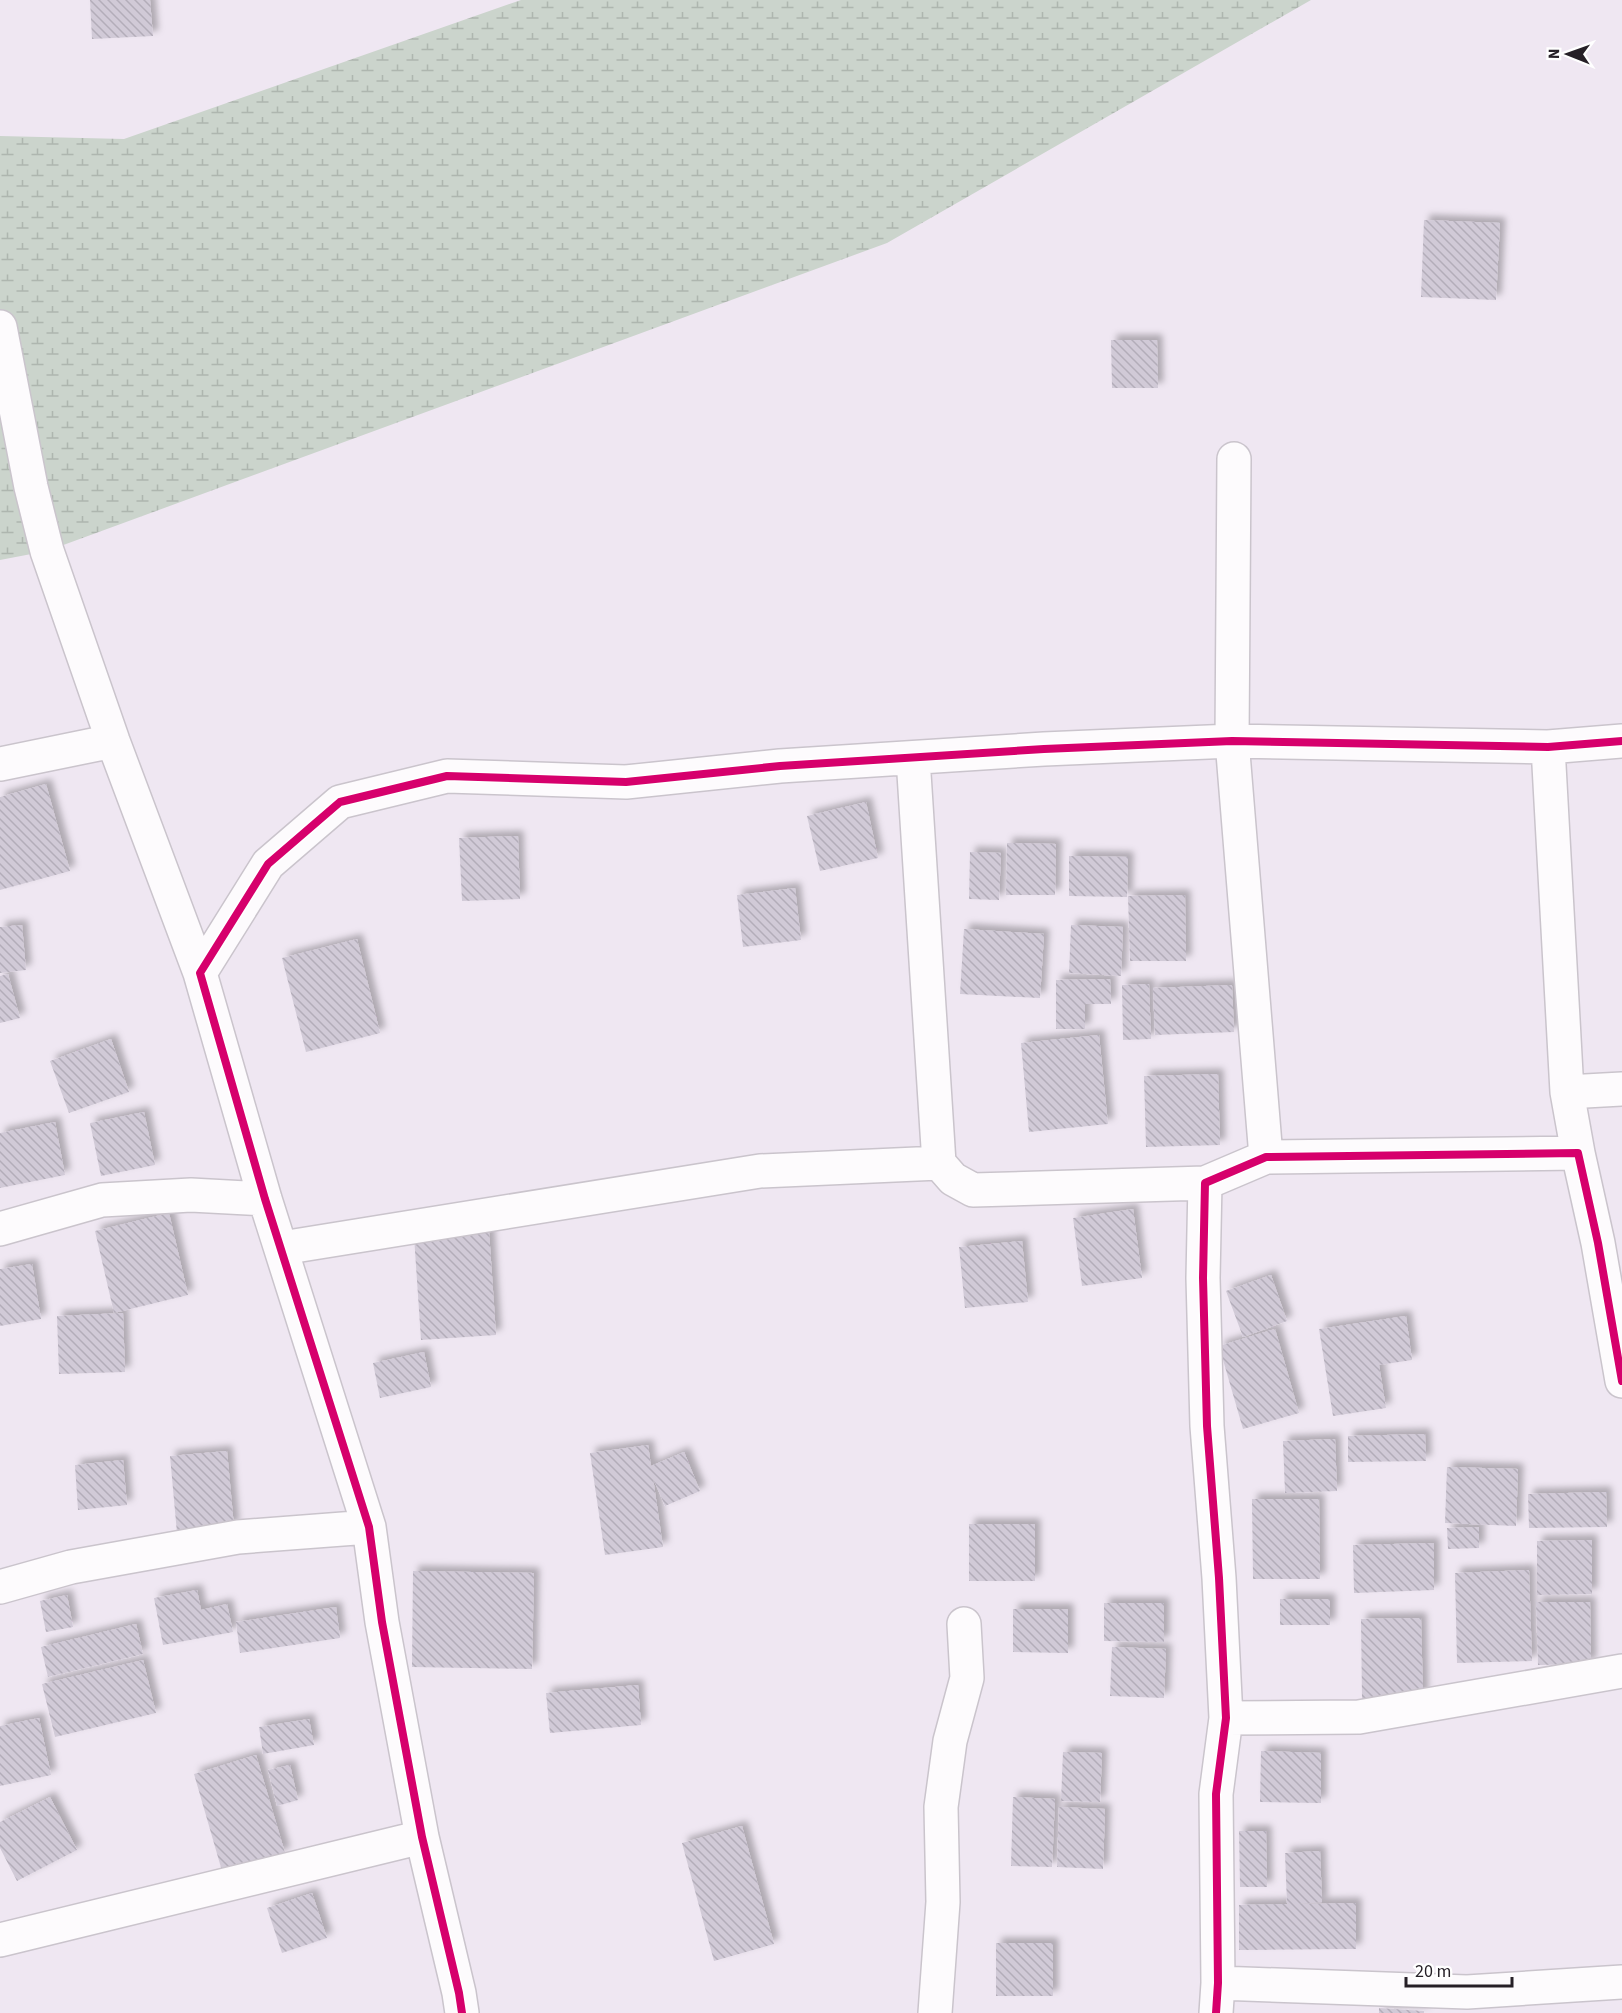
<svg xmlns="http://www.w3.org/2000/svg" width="1622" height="2013" viewBox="0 0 1622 2013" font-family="'Source Sans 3',sans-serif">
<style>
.wetland{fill:url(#wetland-marsh)}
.building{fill:url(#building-back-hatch);filter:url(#shadow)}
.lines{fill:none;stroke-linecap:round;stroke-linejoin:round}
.minor-casing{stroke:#cac4cc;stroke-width:36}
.minor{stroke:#fdfbfd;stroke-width:33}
.cycleway-casing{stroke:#fff;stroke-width:11}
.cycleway{stroke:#d6006c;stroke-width:8}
</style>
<defs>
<pattern id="wetland-marsh" width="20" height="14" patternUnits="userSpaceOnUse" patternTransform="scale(1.5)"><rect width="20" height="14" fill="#cbd4cc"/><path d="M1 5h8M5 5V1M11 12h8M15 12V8" fill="none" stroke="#aeb6af"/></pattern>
<pattern id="building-back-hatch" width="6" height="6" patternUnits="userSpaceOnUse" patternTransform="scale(1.5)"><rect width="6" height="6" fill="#d1cad7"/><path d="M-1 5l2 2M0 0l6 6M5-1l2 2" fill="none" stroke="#b3adb9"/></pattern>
<filter id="shadow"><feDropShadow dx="5.5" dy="-5.5" stdDeviation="3" flood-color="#0004"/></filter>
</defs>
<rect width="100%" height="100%" fill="#efe7f2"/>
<!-- wetland -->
<path class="wetland" d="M521,0h790l-424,243 -840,308 -47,9v-424l124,3z"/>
<!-- building -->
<path class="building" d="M90,0h60l3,36 -61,3z
M1424,220l76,3 -4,77 -75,-3z
M1111,340h46l1,48h-46z
M46,784l24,87 -70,19v-93z
M866,802l12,56 -58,13 -13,-55z
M518,836l2,63 -58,2 -3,-63z
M1007,843l49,1 -1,51h-49z
M970,852l31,1 -2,47 -30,-1z
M1069,856l59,1 -1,40 -58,-1z
M795,888l6,52 -58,7 -6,-52z
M1185,895l1,66h-56l-2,-65z
M22,925l4,45 -26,3v-46z
M1071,925l52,2 -2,49 -52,-3z
M964,929l80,5 -4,64 -80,-4z
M357,939l23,94 -74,19 -24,-94z
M8,974l12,44 -20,5v-47z
M1110,979l1,25h-26v25h-29v-49z
M1149,984l2,55 -28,1 -1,-55z
M1232,985l2,47 -79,3 -2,-47z
M1099,1035l9,89 -79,8 -8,-89z
M111,1039l18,53 -60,21 -19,-52z
M1218,1074l2,71 -74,2 -2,-71z
M144,1112l11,53 -54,11 -11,-53z
M55,1122l10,53 -65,13v-55z
M1133,1209l9,69 -60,8 -9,-68z
M169,1213l19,82 -74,18 -19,-82z
M489,1231l7,104 -75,5 -7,-104z
M1022,1241l6,61 -63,6 -6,-61z
M32,1264l9,55 -41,7v-57z
M1271,1275l16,46 -44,16 -17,-46z
M123,1313l2,59 -66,2 -2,-58z
M1406,1316l6,44 -33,5 7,43 -53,8 -14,-87z
M1275,1329l24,84 -56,16 -24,-83z
M424,1352l7,35 -51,11 -7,-35z
M1425,1434l1,27 -78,1v-26z
M1335,1439l2,52 -52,2 -2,-52z
M648,1445l3,21 33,-14 16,39 -35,15 -12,-28 10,69 -58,8 -15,-102z
M227,1451l7,76 -57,6 -7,-77z
M123,1460l4,45 -49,5 -3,-45z
M1447,1467l71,2 -2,57 -71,-3z
M1606,1492l1,35 -78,1 -1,-34z
M1252,1499h67l1,80h-67z
M969,1524h66v57h-66z
M1479,1527v21l-31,1 -1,-21z
M1592,1540v54l-55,1v-54z
M1434,1543v47l-80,3 -1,-48z
M1529,1570l3,91 -75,2 -2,-90z
M413,1571l121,2 -2,96 -120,-2z
M197,1590l4,20 26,-6 6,28 -70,13 -9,-47z
M67,1595l6,32 -27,5 -6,-31z
M1280,1599h50v26h-50z
M1536,1602h54l1,62 -53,1z
M1104,1603h60v39l-60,-1z
M336,1607l4,31 -100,15 -4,-31z
M1013,1609h55v44l-55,-1z
M1421,1618l2,79 -61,2 -1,-80z
M136,1624l7,30 -95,23 -7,-30z
M1112,1647l54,2 -2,49 -54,-2z
M143,1660l13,53 -101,24 -13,-53z
M638,1685l3,40 -91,8 -4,-40z
M39,1718l12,57 -51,11v-60z
M309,1719l5,26 -51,9 -4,-27z
M1261,1751l60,2v50l-61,-1z
M1063,1752l39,1 -2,49 -39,-1z
M256,1755l29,98 -63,18 -28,-97z
M290,1765l8,35 -21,6 -9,-36z
M50,1797l27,53 -60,31 -17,-33v-26z
M1013,1797l42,2 -3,68 -41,-1z
M1059,1807l46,2 -2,60 -46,-2z
M742,1826l32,118 -60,17 -32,-118z
M1239,1831h27l1,56h-27z
M1320,1851l2,51 -25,2 59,-1v46l-117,1v-45l48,-1 -2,-51z
M312,1893l15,45 -45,15 -15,-45z
M996,1943h57v53h-57z
M1379,2008l45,3v2h-45z"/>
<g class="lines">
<defs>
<path id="minor" d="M0,327l31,160 16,64 66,190 87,232
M1234,459l-2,282 34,416
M1548,747l19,345 11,61
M913,758l26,405 14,16 20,11 232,-7
M0,764l113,-23
M1567,1092l55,-3
M0,1229l102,-29 89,-5 74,4
M282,1248l478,-77 179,-8
M0,1587l71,-20 167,-30 131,-10
M1226,1718l133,-1 263,-46
M0,1940l422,-103
M1218,1983l249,9 155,-10
M462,2013l-3,-20 -37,-156 -40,-215 -13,-95 -104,-328 -65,-226 68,-109 72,-62 107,-26 179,6 154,-16 264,-17 188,-8 316,6 74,-6
M935,2013l8,-111 -2,-95 9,-66 17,-63 -3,-54
M1216,2013l2,-30 -2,-189 10,-76 -7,-140 -12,-152 -4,-148 2,-95 61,-26 312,-4 20,90 24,138"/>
</defs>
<!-- minor casing -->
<use href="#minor" class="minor-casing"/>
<!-- minor -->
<use href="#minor" class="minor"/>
<defs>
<path id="cycleway" d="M462,2013l-3,-20 -37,-156 -40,-215 -13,-95 -104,-328 -65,-226 68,-109 72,-62 107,-26 179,6 154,-16 264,-17 188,-8 316,6 74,-6
M1216,2013l2,-30 -2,-189 10,-76 -7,-140 -12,-152 -4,-148 2,-95 61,-26 312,-4 20,90 24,138"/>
</defs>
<!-- cycleway casing -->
<use href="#cycleway" class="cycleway-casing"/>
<!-- cycleway -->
<use href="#cycleway" class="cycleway"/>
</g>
<!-- north arrow -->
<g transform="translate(1568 54) rotate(271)" stroke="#ffffff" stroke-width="4.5" paint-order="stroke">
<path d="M0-4.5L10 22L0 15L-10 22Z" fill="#262027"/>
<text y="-9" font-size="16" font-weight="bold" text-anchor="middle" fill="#262027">N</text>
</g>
<!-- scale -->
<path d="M1406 1977v9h106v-9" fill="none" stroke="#262027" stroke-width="3"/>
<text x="1415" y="1977" font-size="18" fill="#262027" stroke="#ffffff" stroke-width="4.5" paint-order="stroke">20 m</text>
</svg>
